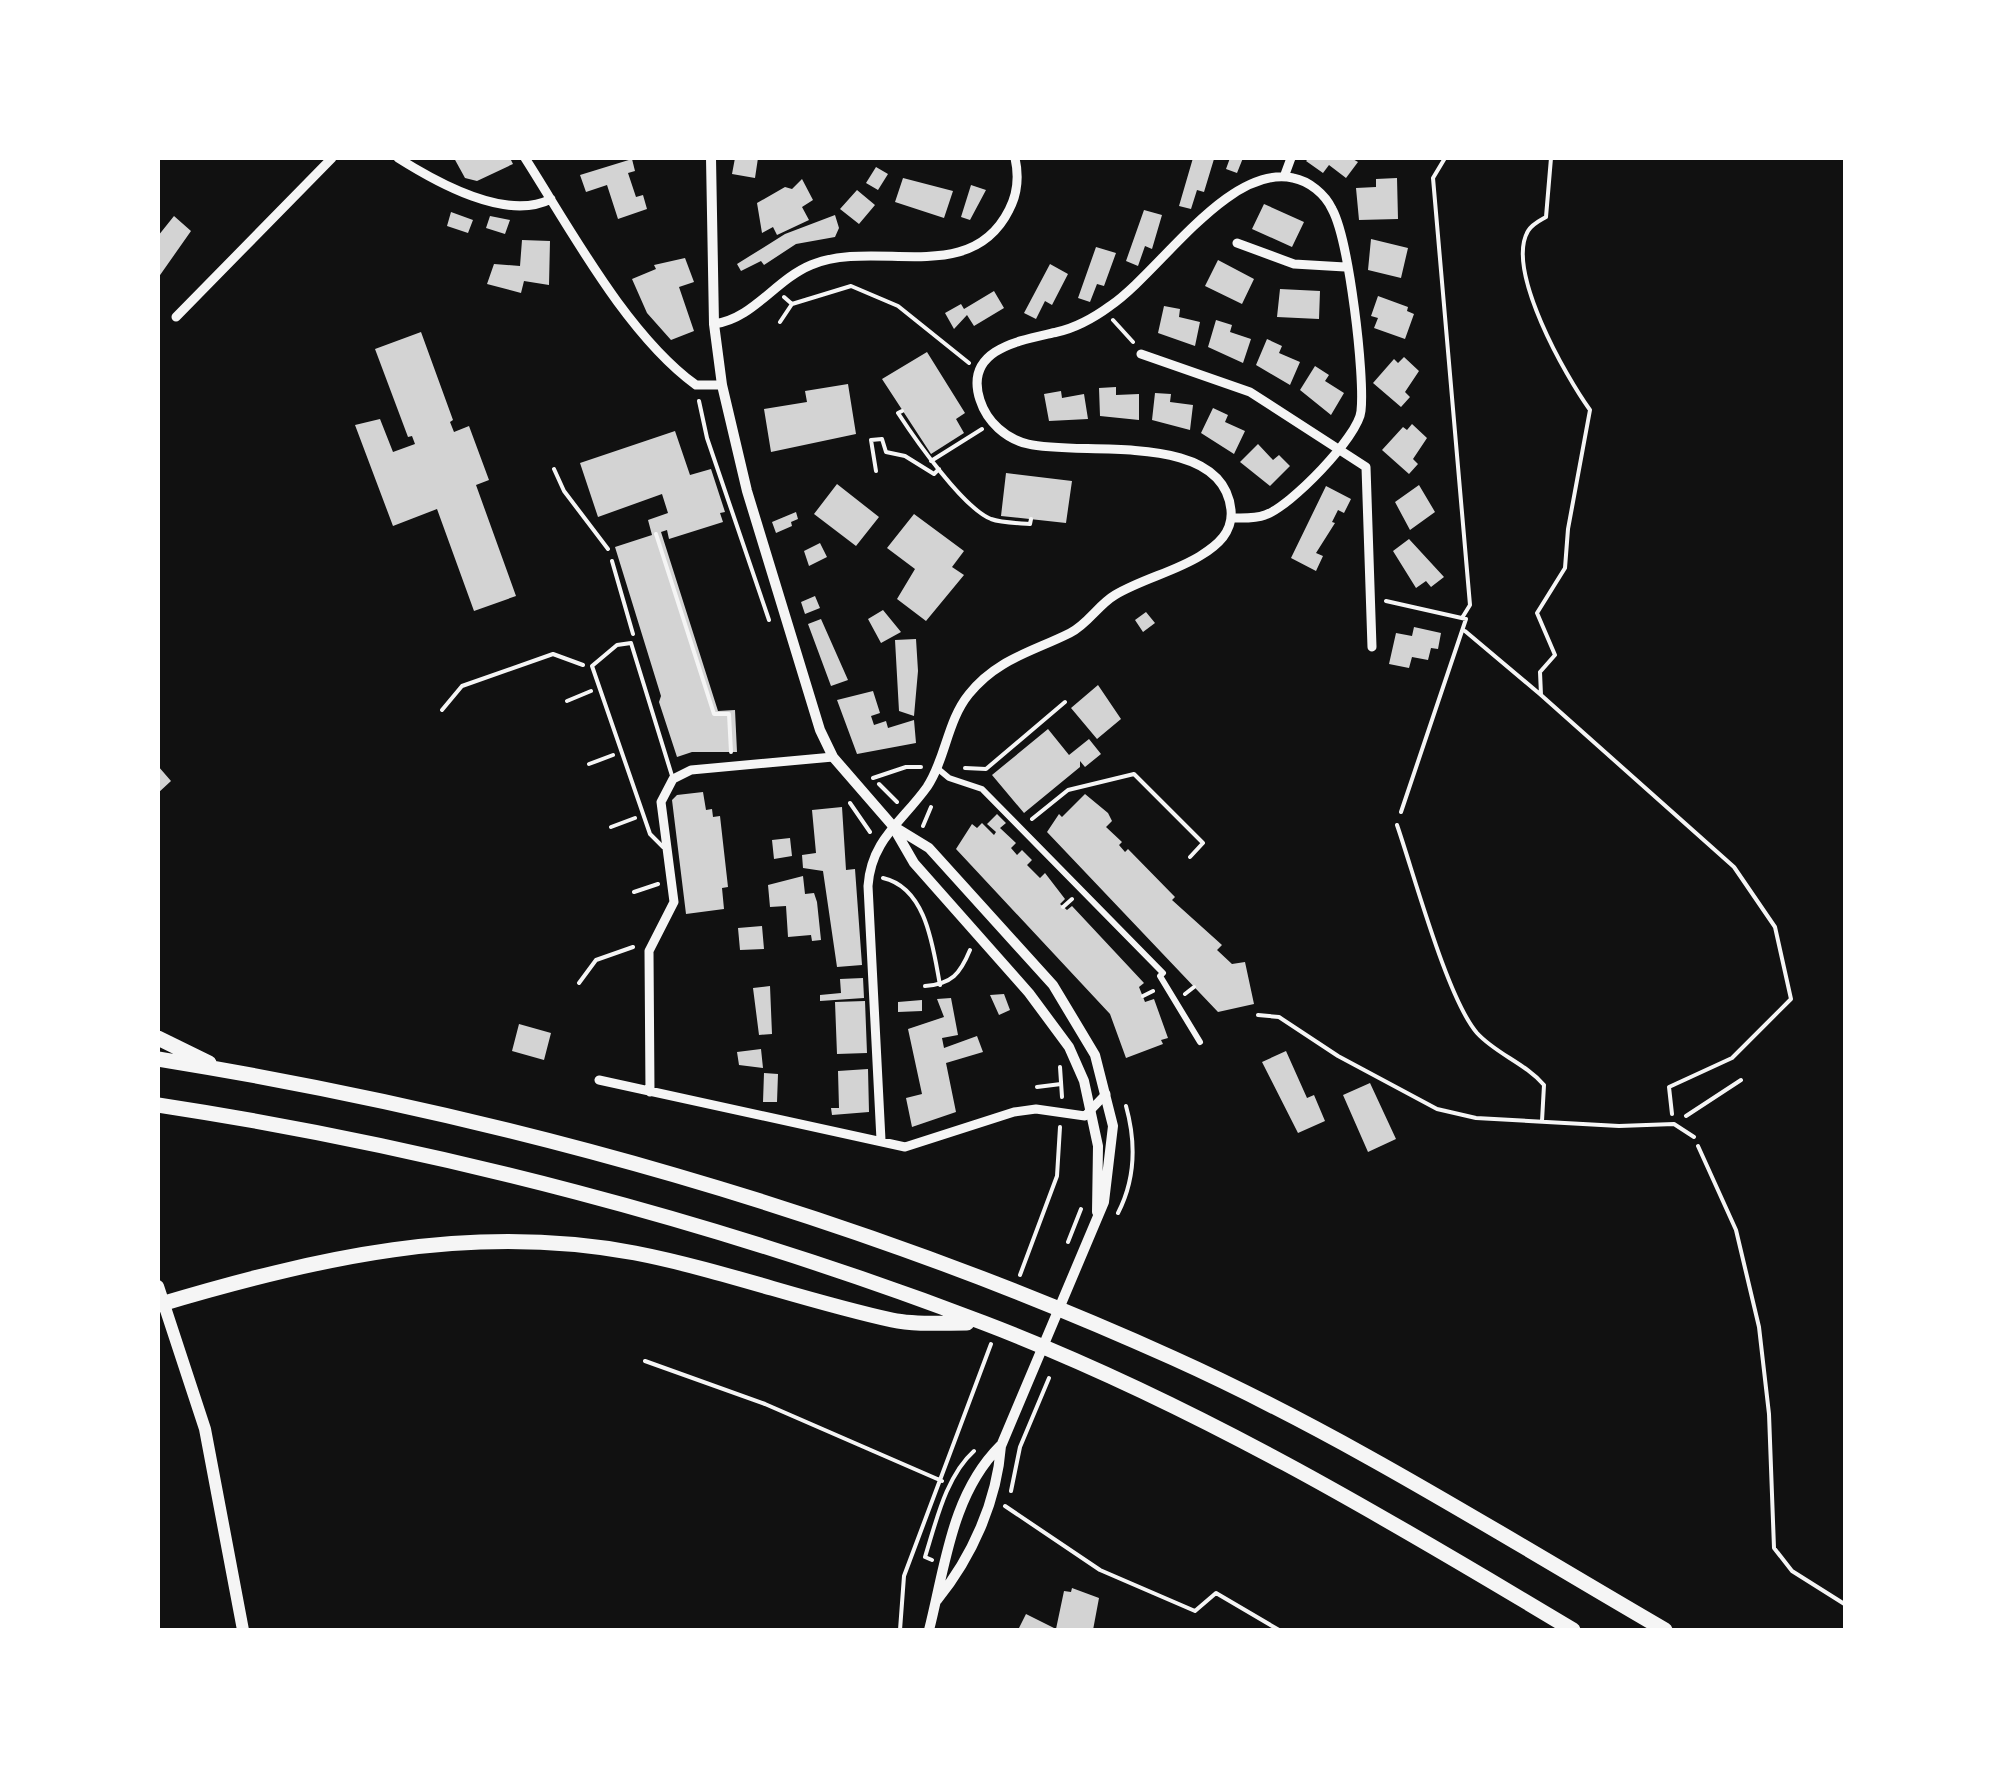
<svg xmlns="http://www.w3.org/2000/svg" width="2003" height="1788" viewBox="0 0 2003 1788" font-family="Karla,sans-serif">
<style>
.building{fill:#d3d3d3}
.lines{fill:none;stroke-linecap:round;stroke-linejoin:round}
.path{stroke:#f5f5f5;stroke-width:4}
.service{stroke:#f5f5f5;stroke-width:4}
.pedestrian{stroke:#f5f5f5;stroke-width:6}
.minor{stroke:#f5f5f5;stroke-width:9}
.tertiary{stroke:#f5f5f5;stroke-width:10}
.secondary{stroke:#f5f5f5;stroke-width:12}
.motorway{stroke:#f5f5f5;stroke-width:15}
</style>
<rect width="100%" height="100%" fill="#111"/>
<!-- building -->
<path class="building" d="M454,158h56l3,6 -36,17 -12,-3z
M735,158h23l-3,20 -23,-4z
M1193,158l21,1 -10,33 -7,-2 -6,19 -12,-3z
M1230,158h13l-6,15 -11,-4z
M1309,158h42l7,4 -12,16 -17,-13 -6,8 -17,-12z
M632,159l3,12 -7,2 8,24 7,-2 4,14 -29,10 -11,-34 -21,7 -6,-17z
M876,167l12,7 -10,16 -12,-7z
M903,178l50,13 -9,27 -49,-16z
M1397,178l1,41 -39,1 -3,-32 20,-1v-8z
M802,179l11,21 -11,7 7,13 -32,15 -4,-8 -11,6 -5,-30 28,-16 7,2z
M971,185l15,5 -16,30 -9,-3z
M857,190l18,15 -16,19 -19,-15z
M1264,204l40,18 -12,25 -40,-18z
M1144,210l18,5 -10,34 -7,-3 -7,20 -12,-5z
M451,212l22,8 -5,13 -21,-7z
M835,215l4,13 -4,9 -39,7 -32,21 -3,-4 -20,10 -4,-7 48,-30z
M174,216l17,15 -33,47v-42z
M490,216l20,4 -5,14 -19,-6z
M1371,239l37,9 -7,30 -33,-8z
M522,240l28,1 -1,44 -25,-4 -3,12 -34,-9 7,-20 26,2z
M1096,247l20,6 -12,33 -7,-2 -7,18 -12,-4z
M685,258l9,24 -15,5 15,44 -23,9 -24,-27 -15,-34 24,-10 -2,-4z
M1218,260l36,19 -12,25 -37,-18z
M1050,264l18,10 -16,31 -7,-4 -9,18 -12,-6z
M1280,289l40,2 -1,28 -42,-2z
M994,291l10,17 -30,18 -7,-11 -13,14 -9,-16 16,-9 3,5z
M1378,296l30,11 -1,4 7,3 -9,25 -31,-11 4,-10 -7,-2z
M1164,306l16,3 -1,8 21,5 -5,24 -37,-13z
M1216,320l16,5 -2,7 21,7 -8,24 -35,-16z
M421,332l32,88 -3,2 4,10 15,-6 20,54 -13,5 40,111 -42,15 -37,-102 -44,17 -38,-101 25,-6 13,33 22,-8 -3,-8 -4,1 -33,-88z
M1267,339l15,7 -3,7 21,9 -10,23 -34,-20z
M927,352l38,61 -9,6 8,14 -33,21 -49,-75z
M1404,357l15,14 -14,21 5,5 -9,10 -28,-24 21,-24 4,4z
M1315,366l14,9 -4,6 19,12 -13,22 -31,-25z
M848,384l8,50 -85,18 -7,-43 43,-7 -2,-11z
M1116,387v8l23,-1v26l-39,-4 -1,-28z
M1061,391l1,7 22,-4 4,25 -39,2 -5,-27z
M1155,393l16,1 -1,8 23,3 -3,25 -38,-10z
M1213,408l15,7 -3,7 20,9 -11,23 -33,-21z
M1412,424l15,14 -14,21 5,5 -9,10 -27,-24 21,-23 4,3z
M675,431l15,44 21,-6 14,43 -5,1 3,9 -54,17 -2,-9 -6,2 57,179 17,-1 2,42h-45l-15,5 -18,-55 2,-6 -46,-149 37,-12 -4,-15 20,-7 -6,-19 -64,23 -18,-54z
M1258,444l15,16 6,-5 11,11 -20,20 -30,-24z
M1006,473l66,8 -6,42 -65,-7z
M837,484l42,33 -23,29 -42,-32z
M1419,485l16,27 -25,18 -15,-28z
M1326,486l25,13 -7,14 -6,-3 -6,12 3,1 -19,30 7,3 -7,15 -25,-13z
M796,512l2,7 -7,3 1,4 -16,7 -4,-11z
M914,514l50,37 -12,16 12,8 -38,46 -29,-22 18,-30 -28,-21z
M1409,539l35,38 -13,10 -5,-6 -10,7 -23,-37z
M820,543l7,14 -18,9 -5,-15z
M815,596l5,12 -15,6 -4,-12z
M883,610l18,22 -20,11 -13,-24z
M1146,612l9,11 -12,9 -8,-12z
M821,619l27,61 -17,6 -23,-62z
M1414,627l27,6 -3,16 -7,-1 -3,12 -16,-3 -3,11 -20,-4 7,-31 16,3z
M916,639l2,32 -4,45 -15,-5 -4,-71z
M1098,685l23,34 -24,20 -26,-31z
M873,691l7,22 -9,3 3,9 12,-4 2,7 26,-8 2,23 -59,11 -20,-54z
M1048,729l21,26 20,-16 12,15 -16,13 -5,-6v6l-56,46 -32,-38z
M158,766l13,15 -13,12z
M703,792l3,18 6,-1 1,8 7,-1 8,71 -6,1 2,21 -38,5 -14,-114 5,-5z
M1085,794l23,19 4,8 -6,6 16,15 -3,3 6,7 3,-3 47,48 -3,3 50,45 -5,5 15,14 13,-2 9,42 -36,8 -171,-180 12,-18 3,3z
M842,807l4,63 9,-1 7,96 -25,2 -14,-96 -20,-3 -1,-13 14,-2 -4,-43z
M997,814l9,9 -6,5 16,15 -5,5 6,7 5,-5 10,10 -5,5 13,13 5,-5 20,26 -5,5 7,6 5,-4 72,77 -5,4 6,15 9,-3 14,39 -7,2 2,4 -37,14 -16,-44 -154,-165 16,-25 5,4 5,-5 12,12 2,-3 -9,-8z
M790,838l2,18 -18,3 -2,-19z
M803,876l2,18 9,-1 3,9 4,38 -9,1 -1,-6 -23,2 -2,-31 -16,1 -2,-22z
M762,926l2,23 -24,1 -2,-22z
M863,978l1,20 -44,3v-6l21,-2 -1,-14z
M770,986l2,48 -13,1 -6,-47z
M1004,994l6,16 -11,5 -9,-20z
M951,998l7,37 -16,3 2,10 33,-12 6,16 -37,11 10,49 -44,15 -6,-29 16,-4 -14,-65 36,-12 -7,-18z
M922,1000v11l-24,1v-10z
M865,1001l2,52 -30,1 -2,-52z
M519,1024l32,9 -7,27 -32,-9z
M761,1049l2,19 -24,-3 -2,-13z
M1286,1051l21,47 7,-3 11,26 -27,12 -36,-71z
M868,1069l1,43 -37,3 -1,-7h8l-1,-37z
M764,1073l14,1 -1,28h-14z
M1370,1083l26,56 -28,13 -25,-57z
M1072,1588l27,10 -6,32h-75l8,-16 30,15 8,-38 7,1z"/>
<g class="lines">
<!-- path -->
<path class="path" d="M1445,158l-12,20 37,427 -8,13
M1551,158l-5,59c-7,4 -14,7 -18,14 -23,39 38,146 62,179l-22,119 -3,39 -28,45 18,42 -15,17 1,23 193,172 41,60 16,72 -59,59 -63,29 3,27
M784,297l8,7 59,-18 47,20 71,57
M1113,320l20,22
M780,322l12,-18
M699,401l8,37 62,182
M902,411l-4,2c17,26 65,95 93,106 11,4 27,4 39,5l1,-5
M931,461l51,-32
M876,471l-5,-31 11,-1 4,13 19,4 29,18 5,-5
M656,534l58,180h15l2,38
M612,561l21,73
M1386,601l80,18 -65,193
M1465,631l76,64
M567,701l24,-10
M442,710l20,-24 91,-32 30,11
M589,764l24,-9
M965,768l21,1 79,-67
M873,778l33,-11h15
M879,784l18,18
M850,803l20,29
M1032,819l36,-29 66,-16 69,69 -13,14
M923,826l8,-19
M611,827l24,-9
M883,878c44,10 50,70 57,107
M634,892l24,-8
M1063,907l9,-8
M579,983l17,-23 37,-13
M925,986c27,-2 35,-12 45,-36
M1185,994l9,-7
M1143,996l10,-5
M1060,1067l2,30
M1037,1087l24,-3
M1686,1116l55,-36
M1698,1146l38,84 23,97 10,87 5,134 18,23 54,34
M1118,1213c18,-35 18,-71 8,-107
M1068,1242l13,-33
M1020,1275l37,-99 3,-49
M645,1361l120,43 177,77
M1011,1491l9,-44 29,-69
M1005,1506l95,64 95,41 21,-18 63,37
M932,1560l-7,-3c11,-35 21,-81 49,-106
M900,1630l4,-54 87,-232"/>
<!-- service -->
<path class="service" d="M554,469l10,22 44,58
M1397,825c17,49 50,173 80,208 19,21 48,30 67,52l-2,36
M663,847l-13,-13 -58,-168 25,-21 14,-2 42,136
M1258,1015l21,2 59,39 99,53 39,9 143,8 55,-2 20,13"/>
<!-- pedestrian -->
<path class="pedestrian" d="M937,768l12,10 33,11 181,184 -3,3 40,66"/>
<!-- minor -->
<path class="minor" d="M398,158c38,24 108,64 153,41
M525,158c46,72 102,177 171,227h26
M1284,177l7,-19
M1237,243l57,21 51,3
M176,317l156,-159
M714,324c39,-5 61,-44 97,-59 65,-27 159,23 198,-55 9,-17 10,-34 6,-52
M1141,354l109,38 116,75 6,180
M599,1080l306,67 109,-35 22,-3 49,7 21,-22
M650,1092l-1,-141 25,-49 -13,-100 12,-23 18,-9 142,-13
M881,1140l-13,-254c3,-46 34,-64 59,-99 19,-29 20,-66 42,-93 28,-35 63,-42 101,-61 18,-9 28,-28 45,-38 27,-16 59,-23 85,-39 18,-11 33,-24 31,-46 -8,-81 -151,-53 -203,-66 -22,-5 -41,-22 -48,-44 -17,-52 43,-60 77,-68 18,-4 38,-15 53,-26 50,-34 118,-142 183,-128 16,3 32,16 39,31 17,31 33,166 29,202 -2,25 -71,96 -96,104 -10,4 -23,3 -33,3"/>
<!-- tertiary -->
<path class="tertiary" d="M711,158l3,166 8,61 25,106 73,239 13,27 59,68 22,38 115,130 40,54 15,34 14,65 -1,66
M893,826l36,22 124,137 42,70 18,71 -9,76 -103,244c-4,55 -29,111 -64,154
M929,1630c16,-62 22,-135 71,-184"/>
<!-- secondary -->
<path class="secondary" d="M158,1286l47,143 38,201"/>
<!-- motorway -->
<path class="motorway" d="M158,1038l51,25
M158,1059c346,56 694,154 1015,299 171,77 330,178 492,272
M158,1105c276,42 565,118 826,218 207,79 401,194 589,307
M158,1305c157,-47 312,-83 477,-52 87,17 170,48 257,67 23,5 51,3 75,3"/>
</g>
<!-- border -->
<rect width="2003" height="1788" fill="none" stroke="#ffffff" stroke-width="320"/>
</svg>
